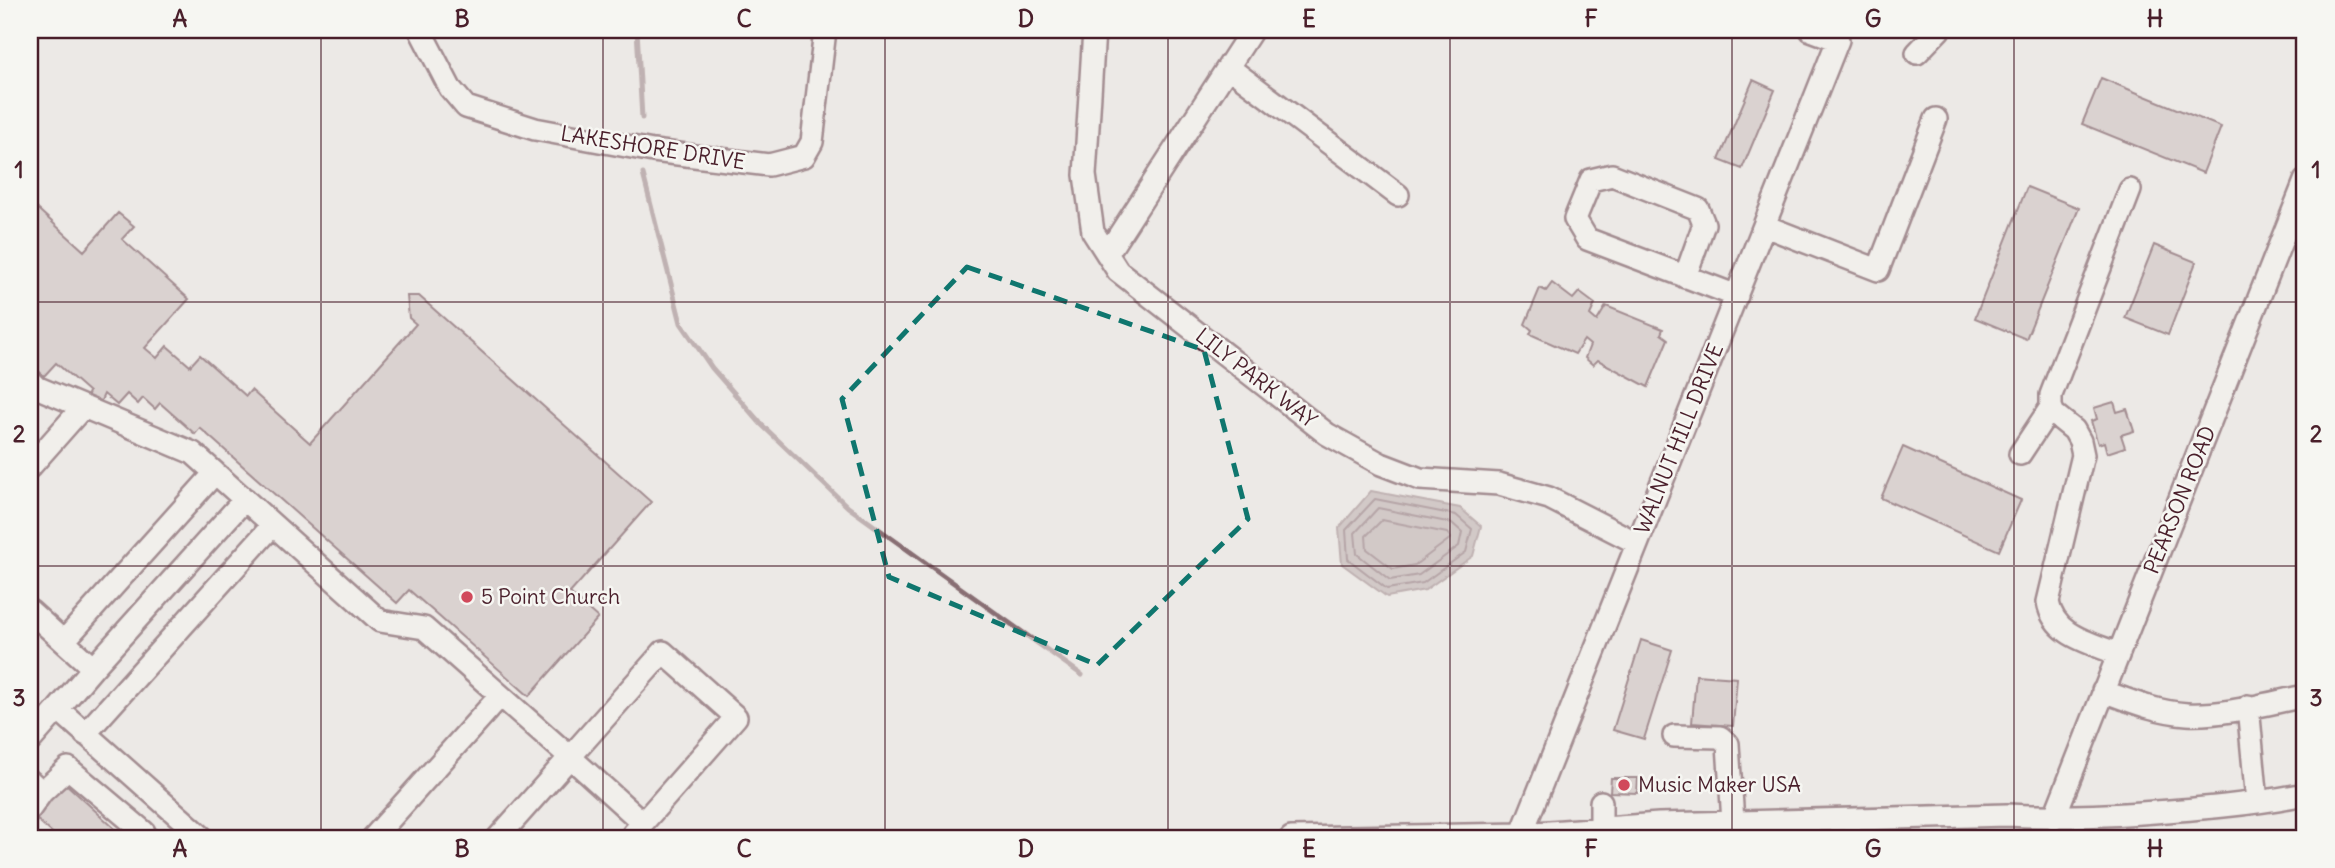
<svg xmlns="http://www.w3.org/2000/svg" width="2335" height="868" viewBox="0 0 2335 868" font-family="Delius,sans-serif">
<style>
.green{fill:#d4cbca;stroke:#8f757a;stroke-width:2}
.water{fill:#b1a2a3;stroke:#886e73;stroke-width:2}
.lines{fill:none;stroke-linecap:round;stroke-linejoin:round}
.shore{stroke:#73535b;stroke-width:2}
.stream{stroke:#886e73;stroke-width:5}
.building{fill:#c4b7b7;stroke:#4a1f2b;stroke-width:2}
.minor-casing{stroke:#4a1f2b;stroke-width:26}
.minor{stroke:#f6f6f2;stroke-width:21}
.marked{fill:none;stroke:#0f766e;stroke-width:5;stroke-dasharray:14 9;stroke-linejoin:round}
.grid{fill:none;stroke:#4a1f2b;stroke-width:2;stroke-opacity:0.55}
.poi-dot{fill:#d1495b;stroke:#f6f6f2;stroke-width:2.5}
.labels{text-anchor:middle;stroke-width:5;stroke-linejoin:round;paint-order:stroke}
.street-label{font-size:21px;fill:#4a1f2b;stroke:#f6f6f2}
.poi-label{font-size:21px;fill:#4a1f2b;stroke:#f6f6f2;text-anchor:start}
.neatline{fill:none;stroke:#4a1f2b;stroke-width:2.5}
.grid-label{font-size:23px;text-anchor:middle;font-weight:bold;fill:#4a1f2b}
</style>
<rect width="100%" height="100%" fill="#ece9e6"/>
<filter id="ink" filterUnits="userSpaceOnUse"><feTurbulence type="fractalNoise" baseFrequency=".0143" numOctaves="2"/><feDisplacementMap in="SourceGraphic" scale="14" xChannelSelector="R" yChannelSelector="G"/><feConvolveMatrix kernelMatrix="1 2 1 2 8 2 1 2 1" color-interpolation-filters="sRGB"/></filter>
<g filter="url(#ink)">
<!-- green -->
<path class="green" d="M2264,831l-4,7h-89z"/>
<!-- water -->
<path class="water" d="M1371,491l89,17 21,18 -8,30 -48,34 -38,7 -45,-33 -3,-36z"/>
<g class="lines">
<!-- shore -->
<path class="shore" d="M1375,499l81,16 16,14 -6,23 -43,31 -36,6 -39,-30 -2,-29z
M1378,508l74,15 10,9 -3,14 -40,29 -29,5 -33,-26 -2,-21z
M1382,520l65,13 4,5 -36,27 -22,4 -26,-20 -1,-13z"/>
<!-- stream -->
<path class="stream" d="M637,30l5,88
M643,174l38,149 31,45 50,57 86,82 234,168"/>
</g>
<!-- building -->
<path class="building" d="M2101,78l120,49 -18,46 -121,-49z
M1753,80l22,10 -33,79 -23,-9z
M2027,187l52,21 -53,131 -51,-21z
M30,202l54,49 34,-38 16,13 -12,13 67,60 -44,49 12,10 10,-12 23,20 10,-11 46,41 5,-6 59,53 106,-119 -7,-6 -2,-22h12l232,206 -81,91 28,25 -69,78 -120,-106 -12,13 -197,-175 -5,6 -35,-31 -5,6 -12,-11 -5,6 -11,-10 -10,11 -13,-11 -5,11 -13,-6 3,-7 -33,-29 -12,13 -14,-13z
M2154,245l42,17 -28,73 -43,-17z
M1552,283l21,16 6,-7 16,12 -5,11 7,6 9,-15 57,23 -2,5 7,5 -20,48 -50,-27 -5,5 -8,-7 5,-13 -6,-5 -9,14 -45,-20 2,-4 -7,-6 15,-36 6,3z
M2114,402l3,10 10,-3 7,22 -13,4 4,12 -18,6 -3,-11 -6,2 -7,-23 6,-2 -3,-11z
M1903,447l118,53 -22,51 -118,-53z
M1641,640l31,10 -28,89 -31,-9z
M1696,675l41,3 -4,48 -41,-3z
M30,687l9,8 -9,10z
M1611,778h27l-1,15 -27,-1z
M65,783l60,55h-67l-24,-21z"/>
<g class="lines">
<defs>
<path id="minor" d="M420,30l30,58 16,19 69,22 118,22 116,14 35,-9 8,-14 13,-112
M1094,30l-9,145 8,57 25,39 209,163 54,30 39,15 79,5 50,14 88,45
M1917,53l22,-23
M1228,67l170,128
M1765,226l113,44 58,-151
M1107,254l145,-224
M1685,277l19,-53 -6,-15 -86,-34 -21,5 -16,39 12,20 150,57
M30,381l6,6 157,66 187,168 44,7 146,129 -72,81
M2020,454l31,-47
M30,467l53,-60
M30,611l63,57 -35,41
M64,641l151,-168
M2118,654c-29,-12 -64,-18 -70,-52l35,-147 -3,-14 -6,-11 -20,-16 -3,-7v-12l79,-205
M93,668l152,-169
M2103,691c27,10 54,21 84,23 36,2 82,-11 118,-18
M2248,706l9,96
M85,734l188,-209
M1674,736l46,1 8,7 5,78
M30,741l28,-32 145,129
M30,781l12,11 -12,17
M42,792l26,-24 76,64
M1601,802v27
M2054,818l251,-637
M633,834l103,-117 -73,-65 -93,105 73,66
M373,838l127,-142
M1291,838l231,-4 137,-10 348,-9c45,3 89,1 134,-2 55,-4 110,-8 164,-19
M1520,838l318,-798 -27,-10"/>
</defs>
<!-- minor casing -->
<use href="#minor" class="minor-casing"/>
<!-- minor -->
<use href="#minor" class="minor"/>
</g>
</g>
<!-- marked area -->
<path d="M0 0H2335V868H0ZM967,267l237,83 44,169 -151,146 -208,-88 -47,-178z" fill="#ece9e6" fill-opacity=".55" fill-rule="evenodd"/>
<path class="marked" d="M967,267l237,83 44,169 -151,146 -208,-88 -47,-178z"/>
<!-- grid -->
<path class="grid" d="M321,30v808M603,30v808M885,30v808M1168,30v808M1450,30v808M1732,30v808M2014,30v808M30,302h2275M30,566h2275"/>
<!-- markers -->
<g class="poi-dot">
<circle cx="467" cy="597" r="7"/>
<circle cx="1624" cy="785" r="7"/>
</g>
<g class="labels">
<!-- street labels -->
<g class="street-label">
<text transform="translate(653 148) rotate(9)" y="7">LAKESHORE DRIVE</text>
<text transform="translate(1256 378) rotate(38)" y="7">LILY PARK WAY</text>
<text transform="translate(1679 439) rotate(-68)" y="7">WALNUT HILL DRIVE</text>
<text transform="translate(2180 500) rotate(-68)" y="7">PEARSON ROAD</text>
</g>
<!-- poi labels -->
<g class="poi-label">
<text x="481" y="604">5 Point Church</text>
<text x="1638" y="792">Music Maker USA</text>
</g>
</g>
<!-- margin -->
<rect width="2335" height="868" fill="none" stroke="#f6f6f2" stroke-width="77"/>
<rect x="38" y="38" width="2258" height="792" class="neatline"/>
<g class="grid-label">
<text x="180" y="27">A</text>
<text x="462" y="27">B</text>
<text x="744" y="27">C</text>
<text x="1026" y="27">D</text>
<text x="1309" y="27">E</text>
<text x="1591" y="27">F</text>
<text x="1873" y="27">G</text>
<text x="2155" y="27">H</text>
<text x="19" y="178">1</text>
<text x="2316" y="178">1</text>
<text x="19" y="442">2</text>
<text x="2316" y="442">2</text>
<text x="19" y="706">3</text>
<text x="2316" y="706">3</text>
<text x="180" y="857">A</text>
<text x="462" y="857">B</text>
<text x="744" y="857">C</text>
<text x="1026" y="857">D</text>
<text x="1309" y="857">E</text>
<text x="1591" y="857">F</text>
<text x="1873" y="857">G</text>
<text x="2155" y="857">H</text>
</g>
</svg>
